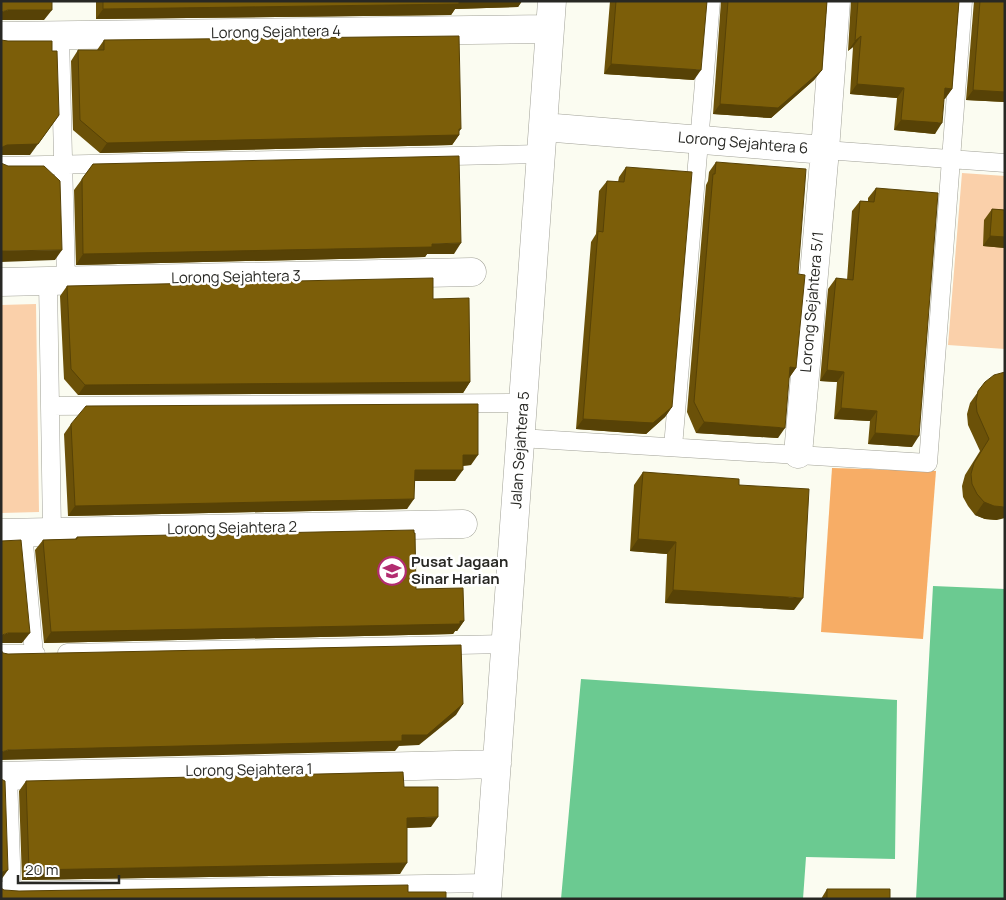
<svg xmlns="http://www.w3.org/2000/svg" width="1006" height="900" viewBox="0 0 1006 900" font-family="Manrope,sans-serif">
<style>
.green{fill:#fad0aa}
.forest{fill:#f7ad66}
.water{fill:#6bca91}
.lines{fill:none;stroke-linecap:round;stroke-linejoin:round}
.service-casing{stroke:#a1a197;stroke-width:19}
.minor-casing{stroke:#a1a197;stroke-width:29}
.service{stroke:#fff;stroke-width:18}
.minor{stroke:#fff;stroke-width:28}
.wall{fill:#6b5108}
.shaded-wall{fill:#574206}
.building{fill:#7c5e09;stroke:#574206}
.labels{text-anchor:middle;stroke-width:5;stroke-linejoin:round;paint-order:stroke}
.street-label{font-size:15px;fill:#282824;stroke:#fff}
.poi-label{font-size:15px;font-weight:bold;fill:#282824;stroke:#fff;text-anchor:start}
</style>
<rect width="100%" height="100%" fill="#fbfcf1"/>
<!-- green -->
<path class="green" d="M962,173l43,3v173l-57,-4z
M36,304l3,208 -38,1v-208z"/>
<!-- forest -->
<path class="forest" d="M832,468l104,3 -13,168 -102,-7z"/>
<!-- water -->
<path class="water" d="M933,586l72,3v310h-89z
M581,679l316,21 -2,159 -89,-2 -3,42h-242z"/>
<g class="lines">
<defs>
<path id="service" d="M60,35l6,246
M825,150l180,13
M1,166l540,-12
M48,281l4,251
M50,406l473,-3
M520,438l408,25 35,-462
M673,447l38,-446
M23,532l11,122
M67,653l439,-9
M1,654h35
M8,776l4,115
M1,891l487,-8"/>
<path id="minor" d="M1,36l549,-7
M543,127l282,23 11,-149
M1,282l471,-10
M798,454l27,-304
M1,533l462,-9
M1,776l496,-12
M487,899l65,-898"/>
</defs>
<!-- service casing -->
<use href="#service" class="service-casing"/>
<!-- minor casing -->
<use href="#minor" class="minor-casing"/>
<!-- service -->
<use href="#service" class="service"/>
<!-- minor -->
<use href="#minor" class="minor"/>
</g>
<!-- wall -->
<path class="wall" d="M96,1h426l-4,6 -63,2 -4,6 -355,4z
M610,1h97l-13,79 -90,-6z
M721,1h106l-5,69 -8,10 -43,38 -58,-4z
M851,1h108l-7,88 -8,10 -9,35 -41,-4 3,-32 -47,-4 3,-47 -5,4z
M974,1h31v101l-39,-2z
M104,40l355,91v4l-7,10 -352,8 -27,-23 -2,-69 7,-11h19z
M716,162l82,112 -2,94 -7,10 -11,60 -82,-5 -9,-21 19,-227 2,-4 1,-9z
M93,164l361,90h-27l-2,3 -349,8 -2,-75z
M626,167l46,240 -7,10 -19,17 -70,-5 15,-187 5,-8 3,-43 8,-10 11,1 1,-5z
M876,188l36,259 -44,-3 2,-23 -36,-2 3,-37 -17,-1 8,-92 8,-11 11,2 5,-69 8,-10h8v-3z
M992,209l13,1v38l-22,-2 1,-26z
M67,286l366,13 37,83 -7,11 -385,2 -14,-16 -4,-83z
M985,382l12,138 -12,-1 -10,-4 -7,-9 -5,-9 -1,-11 3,-11 15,-24 -12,-26 -1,-11 3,-11z
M71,424l400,41 -8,1 -8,15h-40l-8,28 -339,7 -4,-82z
M643,472l96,13 55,125 -129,-7 2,-49 -37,-3 4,-66z
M77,537l339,52 48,32 -7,10h-2l-2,3 -409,9 -9,-93 8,-10 32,-1z
M26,781l378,6 27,40 -24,1 -7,46 -378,6 -3,-89z
M827,889l63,10h-69z"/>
<!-- shaded-wall -->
<path class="shaded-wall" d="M457,1h65l-4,6 -63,2 -4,6 -355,4 7,-10z
M8,10h44l-8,10h-43v-8z
M861,36l-8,11 -5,4 7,-10z
M611,64l90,6 -7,10 -90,-6z
M822,70l-8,10 -43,38 -58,-4 7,-10z
M857,84l47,4 -7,10 -47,-4z
M945,88l7,1 -7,10h-7z
M973,90l32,2v10l-39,-2z
M59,115l-29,40h-29v-7l1,-1z
M901,120l41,3 -7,11 -41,-4z
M461,129l-5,6h3l-7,10 -352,8 7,-10z
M990,236l15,1v11l-22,-2z
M461,243l-7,11h-27l-2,3 -349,8 7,-11z
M62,250l-7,10 -54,2v-11z
M790,367l6,1 -7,10z
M827,370l17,2 -7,10 -17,-1z
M470,382l-7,11 -385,2 7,-10z
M672,407l-7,10 -19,17 -70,-5 7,-10z
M841,408l36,3 -7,10 -36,-2z
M704,422l81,6 -7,10 -82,-5z
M875,433l44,3 -7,11 -44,-3z
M463,455h15l-7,10 -15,1z
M415,470h48l-8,11h-47z
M414,499l-7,10 -339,7 7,-10z
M984,502l21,5v11l-8,2 -12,-1 -10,-4z
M638,539l38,3 -9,12 -37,-3z
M673,590l130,8 -9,12 -129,-7z
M464,621l-7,10h-2l-2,3 -409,9 7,-11z
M8,633h22l-8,10h-21v-7l1,-1z
M463,704l-7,11 -37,30 -20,1 -4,5 -394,9v-8l7,-2 394,-15z
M438,817l-7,10 -31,1 7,-10z
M407,863l-7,11 -378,6 7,-10z
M8,870l-7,10v-7l1,-1z"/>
<!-- building -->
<path class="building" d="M1,1h51v9h-44l-7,2z
M103,1h356v3l-356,5z
M616,1h91l-6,69 -90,-6z
M728,1h99l-5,69 -44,38 -58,-4z
M858,1h101l-7,88 -7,-1 -3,35 -41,-3 3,-32 -47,-4 4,-48 -6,5z
M980,1h25v91l-32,-2z
M459,36l2,93h-2v6l-352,8 -27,-23 -2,-70h26v-10z
M1,40l7,1h44v10h5l2,64 -21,29 -31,1 -5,2 -1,2z
M459,156l2,87 -29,1v3l-349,7 -1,-75 11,-15z
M716,162l90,7 -8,105 7,1 -9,93 -6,-1 -5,61 -81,-6 -10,-20 19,-228h2z
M1,163l7,3h36l16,15 2,69 -61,1z
M626,167l66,5 -20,235 -19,16 -70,-4 15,-188 5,1 4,-51 17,1z
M876,188l62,5 -19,243 -44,-3 2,-22 -36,-3 3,-36 -17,-2 9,-92 17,2 7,-79 14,1z
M992,209l13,1v27l-15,-1z
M433,278v21l36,-1 1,84 -385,3 -14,-16 -4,-83z
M1005,372v135l-11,-1 -10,-4 -7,-8 -5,-10 -1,-10 3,-11 15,-24 -12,-27 -1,-10 2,-11 7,-9 9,-7z
M478,404v51h-15v15h-48l-1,29 -339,7 -4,-82 15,-18z
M643,472l96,7v6l70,4 -6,109 -130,-8 3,-48 -38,-3z
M414,530v3h1l1,56 47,-1 1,33h-4v3l-409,8 -8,-92 34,-1v-2z
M21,540l9,93h-22l-6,2 -1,1v-95z
M461,645l2,59 -36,31h-25v6l-394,9 -7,2v-102l2,3 5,1z
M403,772l1,15h34v30l-31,1v45l-378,7 -3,-89z
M1,779l4,2 3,89 -6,2 -1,2z
M408,885v7h38v7h-445v-11l3,2 15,1z
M827,889h63v10h-63z"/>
<!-- icons -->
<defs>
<symbol id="school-ring" viewBox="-11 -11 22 22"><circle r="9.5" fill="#fff" stroke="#b22c70" stroke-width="1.5"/><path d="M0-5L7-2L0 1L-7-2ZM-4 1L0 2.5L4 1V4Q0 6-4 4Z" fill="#b22c70"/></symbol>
</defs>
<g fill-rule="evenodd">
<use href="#school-ring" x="376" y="555" width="32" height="32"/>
</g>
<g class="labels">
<!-- street labels -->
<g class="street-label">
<text transform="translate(276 32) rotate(-1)" y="5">Lorong Sejahtera 4</text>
<text transform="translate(743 143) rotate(5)" y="5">Lorong Sejahtera 6</text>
<text transform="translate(236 277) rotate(-1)" y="5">Lorong Sejahtera 3</text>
<text transform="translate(812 302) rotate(-85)" y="5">Lorong Sejahtera 5/1</text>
<text transform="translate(520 450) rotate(-86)" y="5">Jalan Sejahtera 5</text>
<text transform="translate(232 528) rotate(-1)" y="5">Lorong Sejahtera 2</text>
<text transform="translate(249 770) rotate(-1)" y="5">Lorong Sejahtera 1</text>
</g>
<!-- poi labels -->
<g class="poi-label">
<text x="411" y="567">Pusat Jagaan<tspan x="411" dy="17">Sinar Harian</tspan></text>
</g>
</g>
<!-- border -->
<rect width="1006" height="900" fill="none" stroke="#282824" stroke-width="5"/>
<!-- scale -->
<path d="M18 875v8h101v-8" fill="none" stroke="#282824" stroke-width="2.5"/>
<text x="25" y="875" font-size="15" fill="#282824" stroke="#ffffff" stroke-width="4" paint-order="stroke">20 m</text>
</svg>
